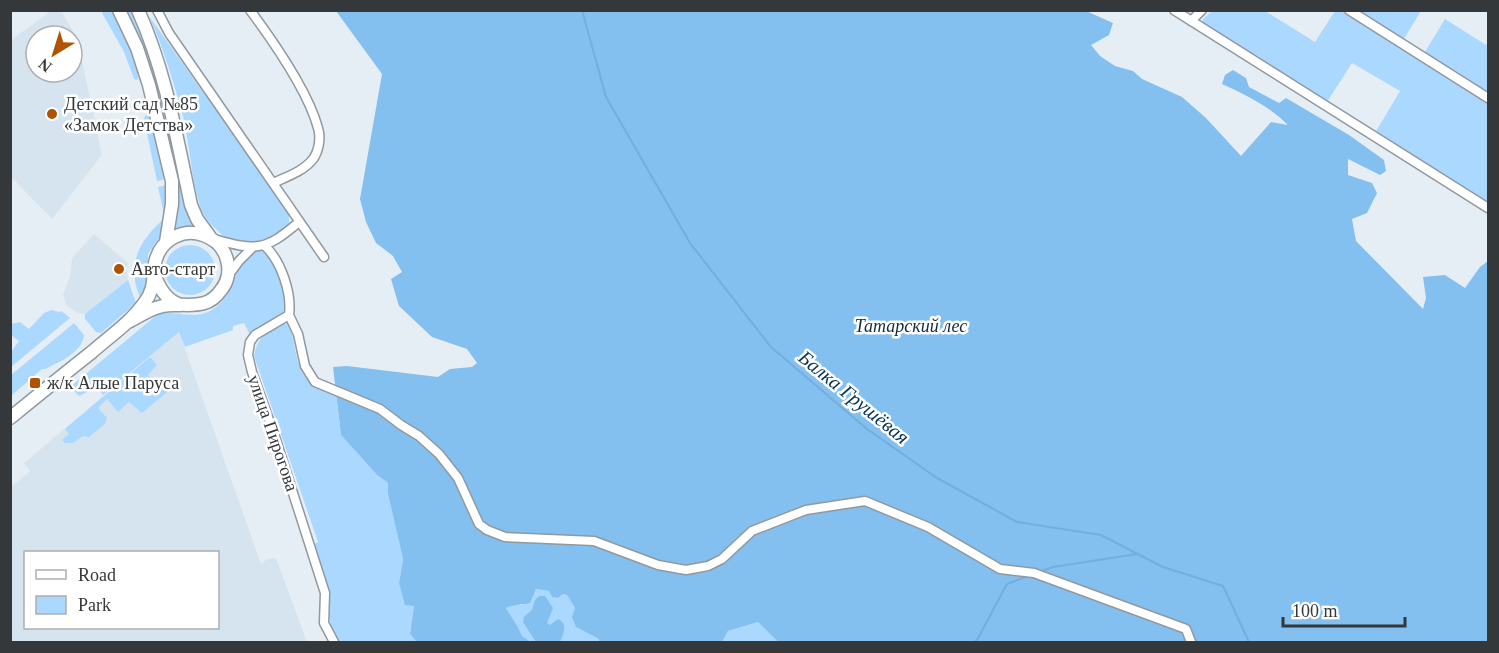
<svg xmlns="http://www.w3.org/2000/svg" width="1499" height="653" viewBox="0 0 1499 653" font-family="'Times New Roman',serif">
<style>
.built{fill:#d5e4ef;fill-rule:evenodd}
.green{fill:#aad8ff}
.forest{fill:#83bfef}
.lines{fill:none;stroke-linecap:round;stroke-linejoin:round}
.stream{stroke:#73aede;stroke-width:2}
.minor-casing{stroke:#91999f;stroke-width:11}
.secondary-casing{stroke:#91999f;stroke-width:15}
.minor{stroke:#fff;stroke-width:8}
.secondary{stroke:#fff;stroke-width:12}
.poi-dot{fill:#b05200;stroke:#fff;stroke-width:2}
.labels{text-anchor:middle;stroke-width:5;stroke-linejoin:round;paint-order:stroke}
.poi-label{font-size:18px;fill:#35383b;stroke:#fff;text-anchor:start}
.park-label{font-size:18px;font-style:italic;fill:#112b3f;stroke:#fff}
.street-label{font-size:18px;fill:#35383b;stroke:#fff}
.water-label{font-size:20px;font-style:italic;fill:#053554;stroke:#fff}
</style>
<rect width="100%" height="100%" fill="#e6eef5"/>
<!-- built -->
<path class="built" d="M51,11h10l16,26 25,118 -50,64 -42,-43 1,-136zM36,36h36v36h-36z
M94,234l35,30 -3,3 2,13 -43,34 -8,-1 -11,-8 -3,-10 7,-18 2,-19z
M179,332l82,232 6,-5 9,-1 31,84h-296v-155l19,-16 -6,-8zM26,552h192v76h-192z"/>
<!-- green -->
<path class="green" d="M101,11h11c13,19 27,46 26,69l-4,-1 -10,-27z
M125,11h10l14,35 46,179 -20,3 3,-14 1,-22 -15,-71 -16,-59z
M1212,11h53l50,31 20,-31h8l145,91v103l-113,-72 25,-42 -48,-28 -25,39 -122,-76 -3,-4 1,-3z
M1364,11h57l-19,31 -41,-26z
M149,16l140,197v12c-22,18 -52,28 -73,4 -7,-6 -13,-14 -16,-23 -9,-28 -10,-61 -17,-90 -9,-32 -20,-70 -34,-100z
M1445,19l41,26 2,-4v47l-3,5 -62,-38z
M148,115l10,25 8,39 -9,2 -13,-62 1,-3z
M168,185l-3,45 -17,24v33l-7,12c-16,-33 -2,-59 24,-81l-7,-31z
M165 270a25 25 0 1 1 50 0a25 25 0 1 1-50 0Z
M259,250c23,3 27,45 28,62l-35,22 -3,-1 -5,-10 -11,3v4l-48,17 -6,-15 -76,63 -6,-8 -18,9 -9,-9 88,-73c17,-4 33,5 50,-2 30,-13 24,-56 51,-62z
M128,280l8,23 -35,30 -5,-1 -11,-13v-5z
M51,310l9,2 1,-1 9,7 -59,49v-15l8,-11 -8,-6v-11l9,-2 9,7 15,-16z
M74,323l10,12c-2,18 -25,27 -39,34h-3l-31,27v-21z
M289,323c11,37 4,60 47,71l5,41 36,40 11,8v11l15,65 -4,24 15,23 -4,28 7,8h-78l-6,-9 -4,-16 1,-21 -16,-52 4,-2 -64,-186c4,-21 16,-29 35,-33z
M150,357l7,8 -9,10 9,10 9,-7 7,6 -1,4 -30,25 -13,-11 -11,10 -11,-13 -9,9 9,10 -2,6 -16,13 -6,-1 -10,7h-8l-3,-3 7,-6 -4,-5z
M536,589l13,2 3,6 6,1 5,-4 4,1 8,13 1,19 24,12 -1,3h-68l-9,-6 -4,-9 -12,-19 7,-4 9,1z
M758,622l20,20h-56l6,-11z"/>
<!-- forest -->
<path class="forest" d="M336,11h750l27,12 -4,12 -18,10 9,11 15,10 18,5 9,8 40,18 24,21 35,38 30,-34 17,3c-19,-19 -42,-30 -66,-41l3,-9 8,-5 13,8 3,9 30,16 7,-5 63,37 35,25 2,11 -6,4 -32,-16v16l24,8 5,10 -10,20 -15,6 4,22 67,68 3,-11 -3,-21 22,-2 20,13 15,-21 8,-6v381h-710l-20,-20 -30,9 -6,11h-123v-3l-23,-12 -4,-10 3,-9 -8,-13 -4,-1 -5,4 -6,-1 -3,-6 -13,-2 -6,14c-9,2 -16,1 -24,5l12,19 4,9 9,6 -26,-1 -4,1h-84l-7,-8 4,-28 -9,-1 -6,-22 4,-24 -15,-65v-11l-11,-8 -36,-40 -8,-68 14,-1 91,11 12,-8 22,-2 5,-4 -10,-14 -35,-12 -33,-31 -8,-27 11,-7 -9,-16 -17,-13 -10,-21 -6,-23 22,-125z
M539,596h6l8,12 -6,15 3,2 8,-6c11,6 5,14 2,23h-24l-13,-20 1,-5 8,-7 3,-10z"/>
<g class="lines">
<!-- stream -->
<path class="stream" d="M582,10l24,87 84,146 81,104 96,82 70,49 80,44 84,13 62,32 60,19 26,56
M1039,572l14,-5 84,-13
M974,642l3,-2 30,-56 21,-8"/>
<defs>
<path id="minor" d="M157,10l12,23 155,224
M250,10c23,31 58,81 68,118 3,9 1,23 -5,31 -9,12 -27,18 -40,24
M1174,10l314,198
M1349,10l139,88
M1191,21l11,-11
M214,239c42,12 51,12 85,-17
M265,246c16,15 27,47 24,69l-34,20 -5,7 -2,13 4,17 23,65 50,156 -1,30 10,19
M228,276l11,-15 14,-14
M289,315l9,19 7,32 10,16 65,27 21,16 18,11 20,18 19,24 21,46 8,6 18,7 89,4 64,24 28,5 22,-4 14,-7 30,-28 41,-16 13,-5 59,-9 63,26 72,42 34,4 152,56 5,13"/>
<path id="secondary" d="M119,10l18,38 12,37 23,96v23l-6,38
M138,10c28,62 39,129 53,195l6,14 13,18
M155,276c5,14 12,25 26,29
M10,418c27,-22 54,-44 82,-66 18,-16 39,-30 53,-50 12,-17 6,-26 11,-43 6,-20 28,-31 47,-24 12,4 21,13 24,25 3,10 1,22 -6,30 -16,24 -39,10 -62,17 -11,3 -23,11 -33,16"/>
</defs>
<!-- minor casing -->
<use href="#minor" class="minor-casing"/>
<!-- secondary casing -->
<use href="#secondary" class="secondary-casing"/>
<!-- minor -->
<use href="#minor" class="minor"/>
<!-- secondary -->
<use href="#secondary" class="secondary"/>
</g>
<!-- markers -->
<g class="poi-dot">
<circle cx="52" cy="114" r="6"/>
<circle cx="119" cy="269" r="6"/>
<rect x="29" y="377" width="12" height="12" rx="3"/>
</g>
<g class="labels">
<!-- poi labels -->
<g class="poi-label">
<text x="64" y="110">Детский сад №85<tspan x="64" dy="21">«Замок Детства»</tspan></text>
<text x="131" y="275">Авто-старт</text>
<text x="47" y="389">ж/к Алые Паруса</text>
</g>
<!-- park labels -->
<g class="park-label">
<text x="911" y="332">Татарский лес</text>
</g>
<!-- street labels -->
<g class="street-label">
<text transform="translate(273 433) rotate(71)" y="6">улица Пирогова</text>
</g>
<!-- water labels -->
<g class="water-label">
<text transform="translate(854 397) rotate(39)" y="7">Балка Грушёвая</text>
</g>
</g>
<!-- border -->
<rect width="1499" height="653" fill="none" stroke="#35383b" stroke-width="24"/>
<!-- legend -->
<rect x="24" y="551" width="195" height="78" fill="#ffffff" stroke="#aeafb1" stroke-width="1.5"/>
<rect x="36" y="570" width="30" height="9" fill="#ffffff" stroke="#aeafb1" stroke-width="1.5"/>
<text x="78" y="581" font-size="18" fill="#35383b">Road</text>
<rect x="36" y="596" width="30" height="18" fill="#aad8ff" stroke="#aeafb1" stroke-width="1.5"/>
<text x="78" y="611" font-size="18" fill="#35383b">Park</text>
<!-- north arrow -->
<g transform="translate(54 54) rotate(218)"><circle r="28" fill="#ffffff" stroke="#aeafb1" stroke-width="1.5"/>
<path d="M0-4.5L10 22L0 15L-10 22Z" fill="#b05200"/>
<text y="-9" font-size="16" font-weight="bold" text-anchor="middle" fill="#35383b">N</text>
</g>
<!-- scale -->
<path d="M1283 617v9h122v-9" fill="none" stroke="#35383b" stroke-width="3"/>
<text x="1292" y="617" font-size="18" fill="#35383b" stroke="#ffffff" stroke-width="4.5" paint-order="stroke">100 m</text>
</svg>
